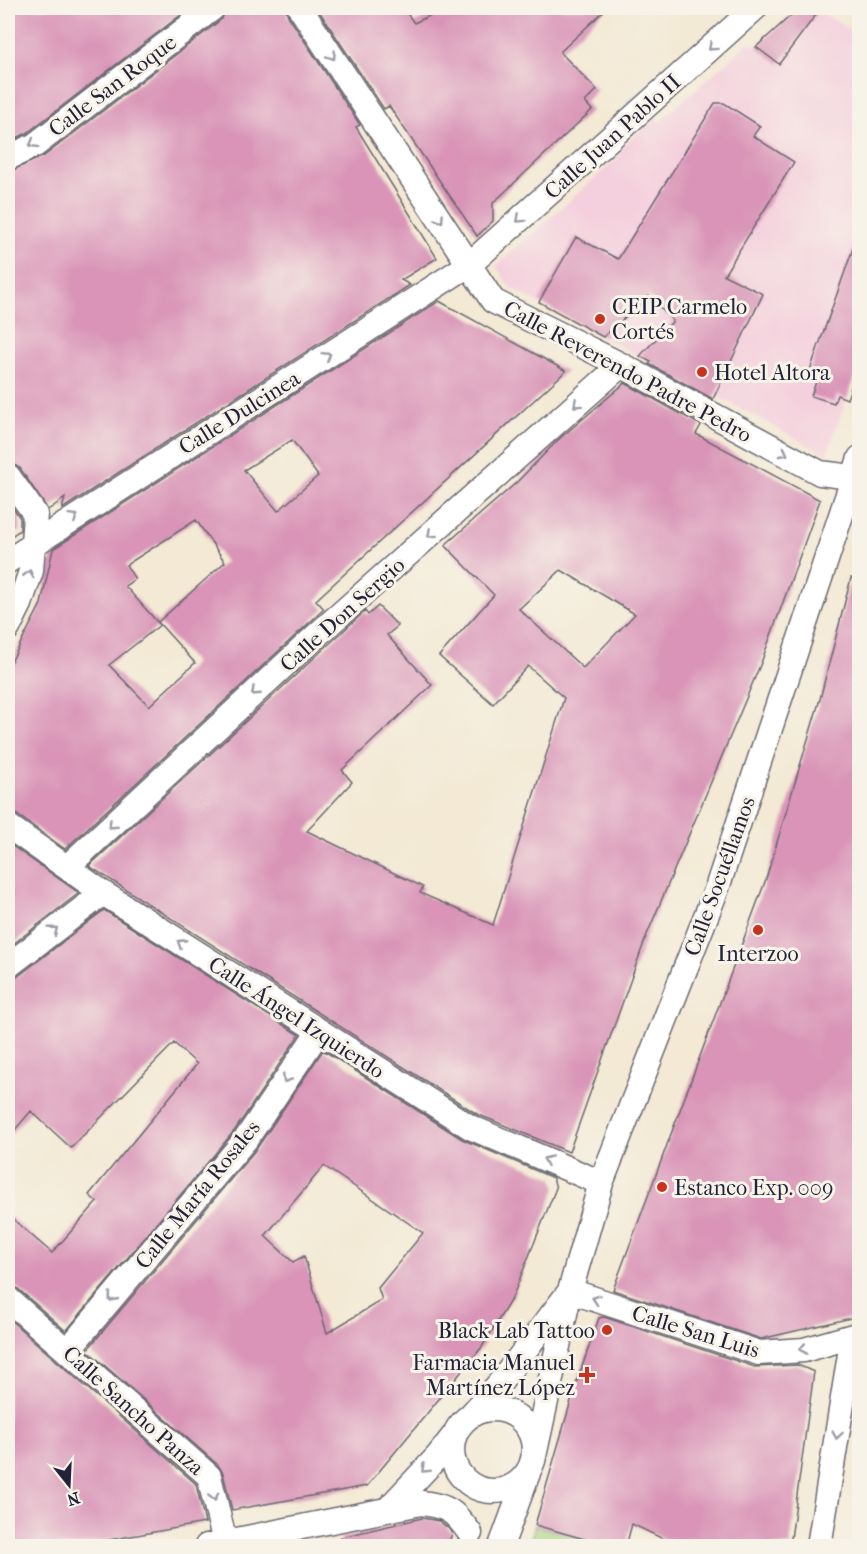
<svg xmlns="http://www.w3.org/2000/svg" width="867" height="1554" viewBox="0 0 867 1554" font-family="'IM FELL French Canon',serif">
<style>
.built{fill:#f4cfdd}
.green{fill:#aad682;stroke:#667c5e;stroke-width:1.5}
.building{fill:#d994b7;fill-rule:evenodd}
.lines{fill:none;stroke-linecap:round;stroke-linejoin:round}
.street-casing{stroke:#6b6871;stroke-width:27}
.street{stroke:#fff;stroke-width:24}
.oneway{stroke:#9c9ca7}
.poi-dot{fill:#c8321e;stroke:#f7f3e8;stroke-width:2}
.labels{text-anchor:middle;stroke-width:6;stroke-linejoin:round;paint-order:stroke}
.street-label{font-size:22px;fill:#22223b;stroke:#f7f3e8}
.poi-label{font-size:22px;fill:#22223b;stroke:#f7f3e8;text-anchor:start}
</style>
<rect width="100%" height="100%" fill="#f7f3e8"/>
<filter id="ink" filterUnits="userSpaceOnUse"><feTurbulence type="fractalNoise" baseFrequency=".0167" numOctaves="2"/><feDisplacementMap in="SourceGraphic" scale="12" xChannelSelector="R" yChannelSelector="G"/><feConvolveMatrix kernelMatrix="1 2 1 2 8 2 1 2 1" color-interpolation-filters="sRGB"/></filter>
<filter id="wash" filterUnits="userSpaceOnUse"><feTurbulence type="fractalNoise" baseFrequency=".008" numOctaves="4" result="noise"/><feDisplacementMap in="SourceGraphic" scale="24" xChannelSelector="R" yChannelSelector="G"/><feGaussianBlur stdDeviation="1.35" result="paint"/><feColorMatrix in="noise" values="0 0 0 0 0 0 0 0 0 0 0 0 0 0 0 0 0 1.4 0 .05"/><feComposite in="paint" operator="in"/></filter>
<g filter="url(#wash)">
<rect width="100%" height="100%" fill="#f3e9d4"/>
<!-- built -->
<path class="built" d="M819,11l40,24v328l-32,92 -112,-60 48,-101 -38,-19 -19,30 -29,71 -166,-88 -15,-22 125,-111 -3,-4 38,-34 4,4 89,-79 30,22z"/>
<!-- green -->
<path class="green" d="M535,1525l74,21h-80z"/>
<g id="blocks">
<!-- building -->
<path class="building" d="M8,8h182l-163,125 -19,9z
M227,8h59l2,8 72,109 -4,2 81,131 -36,22 9,5 -348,224 3,-11 -17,12 -28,-42 -12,-6v-290l36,-16 178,-137z
M317,8h86l11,15 32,-15h161l-47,44 37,38 -12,12 7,8 -99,93v18l-16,15 -88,-130 -5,3z
M799,8h22l-42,56 -23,-17z
M715,103h9l36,23 -7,10 41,26 -70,113 39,19 -50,105 -64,-35 2,-2 -11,-6 33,-35 -24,-25 -46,41 -64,-35 37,-65 42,22z
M856,240h4v123l-13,36 -10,-4 -3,8 -23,-7 7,-20 -9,-3z
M439,301l127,70 -250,229 8,9 -259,240 -49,-35 -8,-2v-144l33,-64 12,-55zM292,440l26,36 -40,35 -34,-41zM196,520l29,42 -67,60 37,41 -46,43 -40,-41 51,-40 -35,-39 10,-7 -9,-14z
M625,383l76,42 -5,9 124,66 -59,163 -115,274 -77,215 -92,-38 -388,-248 239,-221 37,-34 3,4 10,-9 20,20 -11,9 45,50 -90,85 10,12 -45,49 116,56 -3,6 73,32 71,-227 -36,-32 -35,38 -54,-48 55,-61 -49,-50 72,-63 41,-42zM561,570l74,44 -52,54 -64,-59z
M8,500l12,18v12l-12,8z
M851,578l9,2v736l-99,23 -148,-49 153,-411 54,-180z
M8,843l71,50 -71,55z
M104,910l195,125 -64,95 -169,201 -49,-43 -9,-3v-70l44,38 45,-51 -8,-7 108,-131 -23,-21 -103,105 -40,-37 -23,27v-158l9,-3z
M323,1050l139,89 91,39 3,10 -43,108 -31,51 -115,139 -135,24 -9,-37 -5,-8 -131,-115 170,-202zM324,1166l99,67 -45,55 4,12 -55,33 -23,-77 -11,6 -28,-26z
M604,1317l151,50 43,-2 16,7 -24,174h-112l-46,-22 -6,22h-17l-74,-21 40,-138 24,-69z
M8,1318l188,166 9,39 -130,23h-67z
M422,1518l17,3 10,8 3,4 -4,13h-106l-1,-9z"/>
</g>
</g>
<g filter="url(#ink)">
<use href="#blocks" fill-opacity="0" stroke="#6b6871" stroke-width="1.5"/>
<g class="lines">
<defs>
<path id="street" d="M300,8l193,293 128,64 199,108 40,5
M8,158l27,-13 178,-137
M8,476l27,38 -4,57 -11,33 -12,24
M8,561l462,-297 285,-256
M8,826l95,67 367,234 131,56
M67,867l251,-233 303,-269
M8,966l95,-73
M570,1291l189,62 45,-3 56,-16
M8,1299l201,177 16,67
M67,1351l179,-212 73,-108
M452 1450a41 41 0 1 1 82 0a41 41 0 1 1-82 0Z
M469,1417l30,-33 68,-89
M533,1461l37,-170 31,-108 116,-295 143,-430
M389,1508l49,-52 17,-22
M207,1546l214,-43c27,3 33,8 49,30
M501,1546l27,-73
M819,1546l34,-210"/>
</defs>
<!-- street casing -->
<use href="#street" class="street-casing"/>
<!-- street -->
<use href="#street" class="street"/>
</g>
<!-- one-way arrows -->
<defs><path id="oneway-chevron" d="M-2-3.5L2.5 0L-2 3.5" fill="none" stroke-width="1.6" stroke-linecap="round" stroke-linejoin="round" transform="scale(1.5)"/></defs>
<g class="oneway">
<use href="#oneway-chevron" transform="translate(712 47) rotate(138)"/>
<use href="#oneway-chevron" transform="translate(332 56) rotate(56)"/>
<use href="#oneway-chevron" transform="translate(33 144) rotate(150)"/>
<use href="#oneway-chevron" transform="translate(440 219) rotate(56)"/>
<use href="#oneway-chevron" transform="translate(520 219) rotate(138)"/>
<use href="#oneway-chevron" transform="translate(327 356) rotate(-32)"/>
<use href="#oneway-chevron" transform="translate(577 404) rotate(138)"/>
<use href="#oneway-chevron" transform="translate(784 453) rotate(28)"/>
<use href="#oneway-chevron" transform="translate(74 517) rotate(-32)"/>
<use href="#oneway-chevron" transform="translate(431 534) rotate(138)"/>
<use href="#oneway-chevron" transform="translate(29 574) rotate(-77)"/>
<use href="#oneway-chevron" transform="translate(255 692) rotate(137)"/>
<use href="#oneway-chevron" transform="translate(112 825) rotate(137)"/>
<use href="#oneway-chevron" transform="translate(54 930) rotate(-38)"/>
<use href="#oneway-chevron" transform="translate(181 943) rotate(-147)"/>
<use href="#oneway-chevron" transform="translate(286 1079) rotate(124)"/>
<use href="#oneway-chevron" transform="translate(547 1160) rotate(-156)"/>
<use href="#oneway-chevron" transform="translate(112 1298) rotate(130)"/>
<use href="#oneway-chevron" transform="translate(596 1299) rotate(-161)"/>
<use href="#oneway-chevron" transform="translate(803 1349) rotate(170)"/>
<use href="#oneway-chevron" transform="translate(837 1435) rotate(99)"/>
<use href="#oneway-chevron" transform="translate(425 1469) rotate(136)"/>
<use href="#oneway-chevron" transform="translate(214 1497) rotate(76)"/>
</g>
</g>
<!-- markers -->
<g class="poi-dot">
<circle cx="600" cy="319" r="6"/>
<circle cx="702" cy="372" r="6"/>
<circle cx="758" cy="930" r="6"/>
<circle cx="662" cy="1187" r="6"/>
<circle cx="607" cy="1330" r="6"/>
<path d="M584 1366h6v6h6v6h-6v6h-6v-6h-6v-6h6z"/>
</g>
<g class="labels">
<!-- street labels -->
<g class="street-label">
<text transform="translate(112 85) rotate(-37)" y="8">Calle San Roque</text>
<text transform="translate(612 136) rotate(-42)" y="8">Calle Juan Pablo II</text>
<text transform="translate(628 371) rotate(28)" y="8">Calle Reverendo Padre Pedro</text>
<text transform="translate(239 412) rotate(-32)" y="8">Calle Dulcinea</text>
<text transform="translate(342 614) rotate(-42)" y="8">Calle Don Sergio</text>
<text transform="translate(719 876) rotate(-70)" y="8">Calle Socuéllamos</text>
<text transform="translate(297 1017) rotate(33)" y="8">Calle Ángel Izquierdo</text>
<text transform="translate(197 1194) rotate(-51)" y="8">Calle María Rosales</text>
<text transform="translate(696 1331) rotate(17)" y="8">Calle San Luis</text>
<text transform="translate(134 1410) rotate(42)" y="8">Calle Sancho Panza</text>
</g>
<!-- poi labels -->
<g class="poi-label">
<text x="612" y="314">CEIP Carmelo<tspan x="612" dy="25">Cortés</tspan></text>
<text x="714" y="380">Hotel Altora</text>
<text x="758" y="961" text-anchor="middle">Interzoo</text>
<text x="674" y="1195">Estanco Exp. 009</text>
<text x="595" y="1338" text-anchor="end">Black Lab Tattoo</text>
<text x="575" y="1370" text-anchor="end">Farmacia Manuel<tspan x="575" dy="25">Martínez López</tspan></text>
</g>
</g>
<!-- margin -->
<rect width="867" height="1554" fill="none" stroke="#f7f3e8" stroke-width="30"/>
<!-- north arrow -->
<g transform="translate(69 1485) rotate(162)" stroke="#f7f3e8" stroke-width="4.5" paint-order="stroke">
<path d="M0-4.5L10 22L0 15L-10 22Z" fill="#22223b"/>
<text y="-9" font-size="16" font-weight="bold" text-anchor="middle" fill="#22223b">N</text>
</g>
</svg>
